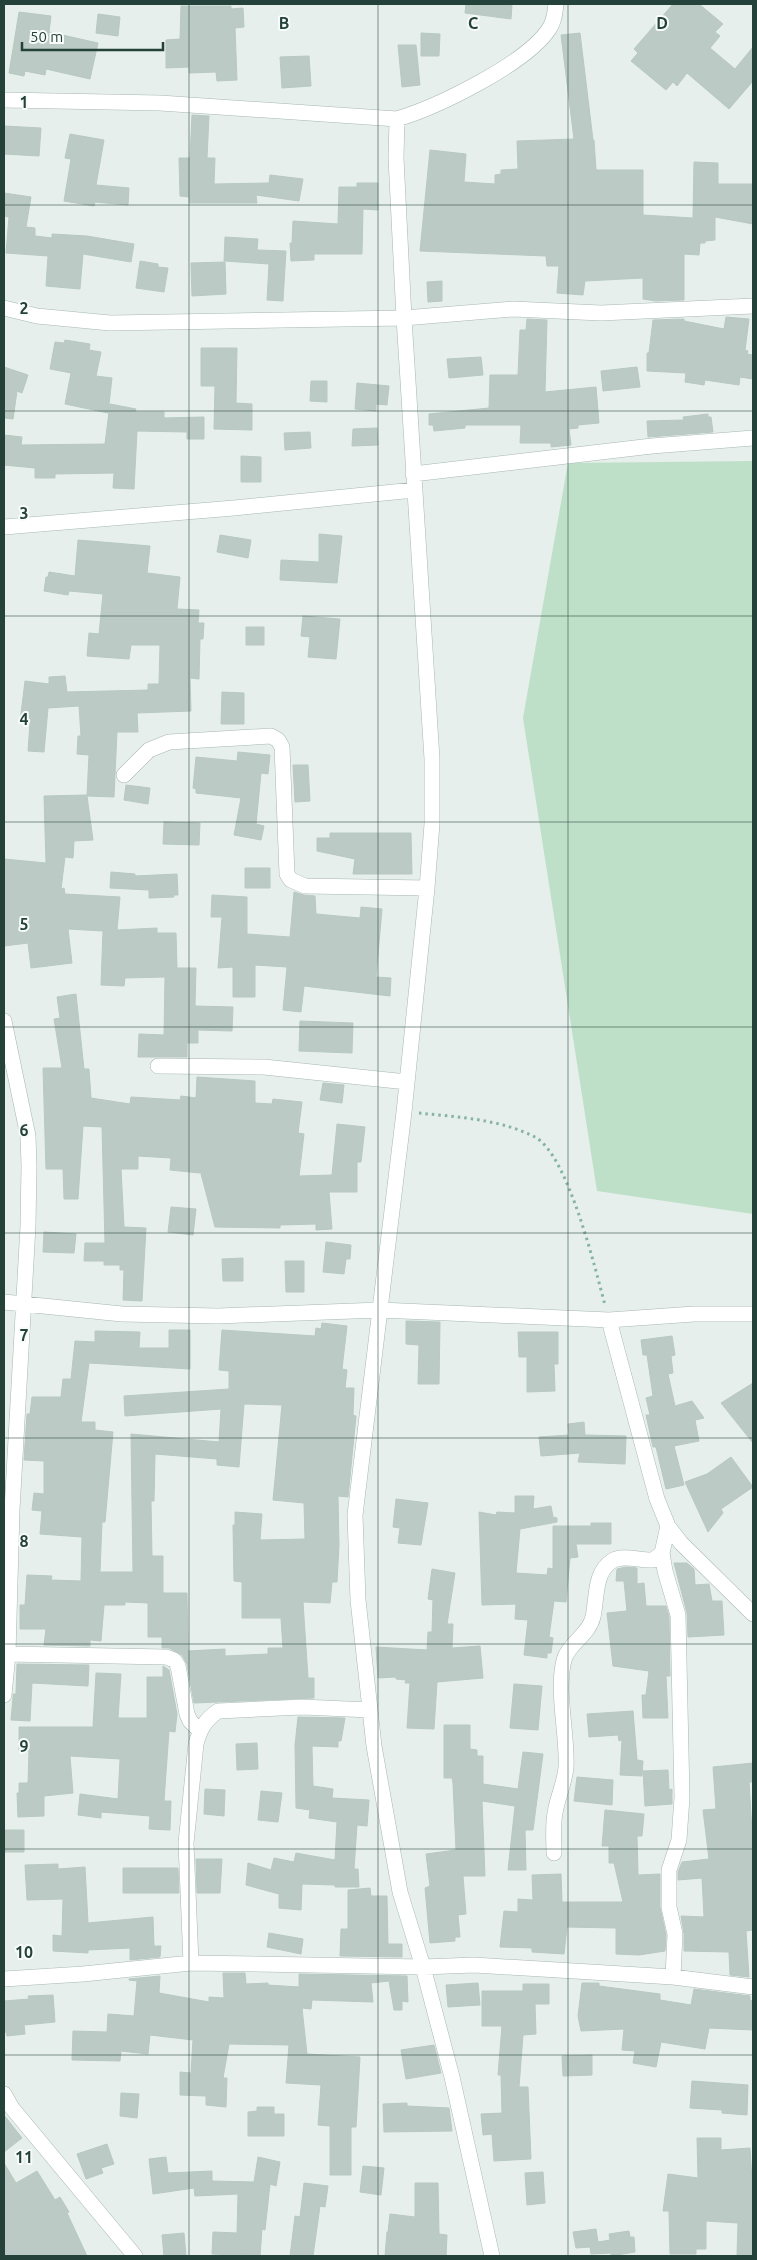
<svg xmlns="http://www.w3.org/2000/svg" width="757" height="2260" viewBox="0 0 757 2260" font-family="Ubuntu,sans-serif">
<style>
.green{fill:#bfe0c8}
.building{fill:#bbcac4;stroke:#b8c9c2;fill-rule:evenodd}
.lines{fill:none;stroke-linecap:round;stroke-linejoin:round}
.minor-casing{stroke:#a8b8b2;stroke-width:16}
.path{stroke:#86b3a5;stroke-width:3;stroke-dasharray:2.5 4;stroke-linecap:butt}
.minor{stroke:#fff;stroke-width:15}
.grid{fill:none;stroke:#24423a;stroke-width:1;stroke-opacity:0.55}
.grid-label{font-size:16px;text-anchor:middle;font-weight:bold;fill:#24423a;stroke:#f7fbf9;stroke-width:4;stroke-linejoin:round;paint-order:stroke}
</style>
<rect width="100%" height="100%" fill="#e6efeb"/>
<!-- green -->
<path class="green" d="M753,461v753l-156,-23 -74,-473 45,-255z"/>
<!-- building -->
<path class="building" d="M466,4h46l-1,15 -46,-6z
M673,4h26l24,20 -8,8 5,4 -10,12 25,21 18,-22v34l-24,28 -42,-36 -10,13 -4,-4 -7,8 -35,-29 7,-8 -4,-4z
M181,6h50v3l12,-1 1,19 -9,1 2,52 -20,1 -1,-9 -27,1v-6l-23,1v-28l14,-1z
M19,12l32,4 -2,16 49,11 -8,36 -44,-10 -1,6 -20,-4 -1,5 -15,-3z
M98,14l22,3 -2,19 -22,-3z
M421,33l19,1 -1,22h-18z
M580,33l13,107h1l2,30h47v45l50,3 1,-56 24,1v21h35v40l-38,-7v23l-10,1v2h-5l-1,12 -15,-1v46l-28,1 -13,-2v-21l-58,3 -2,14 -26,-2 2,-27h-12l-1,-10 -126,-5 10,-101 36,4 -2,28 31,2v-9l6,-1v-4l17,-1 -1,-28 57,-2 -13,-104z
M398,45h18l4,40 -18,2z
M309,56l2,30 -29,2 -2,-31z
M192,115l17,1 -2,42h8l-1,26 55,-1 1,-8 33,4 -4,22 -43,-6 1,8h-68v-6l-9,-1 -1,-38h11z
M4,126l37,2 -2,28 -35,-2z
M70,134l34,6 -8,45 33,3 -1,17 -33,-3 -1,4 -30,-5 7,-42 -6,-1z
M357,183h21v27l-15,-1 -1,45h-48v6l-23,1 -1,-18h2l1,-22 45,3 1,-37h18z
M4,193l27,4 -5,30 9,1v8l17,2v-4l35,2 47,8 -3,18 -48,-8 -3,35 -34,-3 2,-30 -42,-3 3,-36 -5,-1z
M225,237l33,2 -1,11 29,1 -3,50 -16,-1 2,-36 -45,-3z
M140,261l18,3v3l10,1 -4,24 -28,-4z
M225,262l1,32 -34,2 -1,-33z
M442,281v20l-14,1 -1,-20z
M726,317l23,2 -4,31 3,1 -1,3 6,1v24l-13,-2 -1,8 -34,-5 -1,5 -19,-3 1,-9 -39,-2v-18h2l4,-33 31,-1v2l40,8z
M527,319l20,1 -2,72 51,-5 3,36 -21,2v3l-9,1 2,16 -20,2v-4h-31l1,-18h-56v3l-31,3 -1,-6h-4v-11l60,-6 1,-33h28l2,-45h6z
M65,340l25,4 -1,6 12,2 -5,24 16,2 -4,35 -43,-9 6,-31 -21,-4 5,-27 9,1z
M201,348h36l-1,55 16,1v26l-38,-1 1,-43h-14z
M481,357l2,18 -34,3 -2,-19z
M4,367l24,8 -6,18 -5,-2 -4,28 -9,-1z
M637,367l3,20 -37,4 -2,-20z
M311,381h16v21l-17,-1z
M357,383l32,3 -2,19 -11,-1v7l-21,-2z
M110,404l26,5 -1,3h29v6l40,-1v22h-17v-7l-50,-1 -3,58 -21,-1 1,-15 -59,1v4h-20v-10l-31,-3v-30l18,2 -1,8 84,-1z
M708,414v3h3l2,15 -65,5 -1,-16 37,-1 -1,-3z
M377,428l1,17 -26,1 1,-17z
M310,432l1,16 -26,2 -1,-17z
M241,456l20,1v25h-20z
M319,534l23,2 -5,47 -57,-3 1,-20 38,2z
M220,535l31,5 -3,18 -31,-6z
M78,540l72,6 -3,27 33,4 -3,32 22,1 -1,13h6l-1,16h-3l-1,40 -9,-1 1,33 -54,2 1,19h-21l-3,65 -27,-1 6,44 -19,1 -1,17 -8,-1 -4,32 3,-1 1,6 55,3 -3,33 40,-2v5h19l1,35h19l-1,38 38,1 -1,24 -34,-1v13h-11v14h-49l1,-23 25,1 1,-58 -40,1 -1,8 -23,-1 2,-54 -35,-2 4,34 -41,5 -3,-25 -24,3v-87l42,4 -2,-67 43,-1 2,-40 -12,-1 1,-18h3l-2,-30 -31,2 -4,44 -16,-1 2,-28 -10,-1 5,-41 24,3v-7l16,-1 2,16 81,-2v-6h11l1,-39h-29l-2,14 -42,-3 2,-23 10,1 4,-40 -34,-3 -1,4 -24,-4 2,-14h2l1,-5 26,4z
M303,616l37,3 -4,40 -28,-2 2,-20 -9,-1z
M246,627h18v18h-18z
M222,692l22,1v31h-23z
M238,752l32,3 -2,19 -7,-1 -5,51 8,2 -3,14 -27,-5 7,-37 -45,-5v-4l-3,-1 3,-31 41,4z
M293,765h15l2,36 -15,1z
M126,785l24,3 -2,16 -24,-4z
M164,822l36,1 -1,22 -36,-1z
M330,833h81l1,41h-59l2,-15 -38,-8v-13h13z
M245,868h25v20h-25z
M111,872l24,2v2l42,-2 1,21h-5l1,2 -25,1v-8l-39,-2z
M294,892l10,3 11,1 1,18 44,4 1,-11 21,2 -6,68 15,1 -1,18 -86,-10 -3,26 -18,-2 4,-43 -32,-2v32h-22v-30l-15,1 4,-51h-11l1,-22 35,2v37l43,3z
M76,994l8,75h5l2,29 39,6 1,-7 49,3 1,-4 15,2 1,-21 58,4v22l17,1 1,-5 29,3 -4,31 6,1 -5,42 33,-1 5,-51 28,3 -4,35h-4v30h-28l3,37 -16,1v-6l-36,1v3l-65,-1 -15,-57v3l-30,-3 1,-12 -33,-2v13h-17l3,58 22,1 -4,73 -19,-1 1,-30h-4v-5h-16v-4h-20l1,-18h20l-3,-116 -19,-1 -5,73h-14l-1,-30h-17l-3,-101h19l-8,-49 6,-1 -3,-21z
M300,1021l53,2 -1,30 -53,-2z
M323,1083l21,2 -2,18 -22,-3z
M171,1207l25,2 -3,26 -25,-3z
M44,1232l32,2 -2,19 -31,-1z
M326,1242l25,3 -1,14h-4l-2,15 -21,-2z
M243,1258v23h-20l-1,-22z
M285,1261h19v31h-18z
M406,1321l34,1 -1,62h-21l1,-39 -13,-1z
M322,1323l25,3 -5,43 5,1 -2,18h9l-1,27 3,1 -8,81 -10,-1 1,49 -2,37h-5l-2,21 -27,-1 5,76h6v20l-120,5 -7,-39 -5,-9 -13,-7h-7v-11h-14v-34l-23,-1v3h-21l-3,36 -11,-1v6l-46,-1 2,-16h-26v-24h5l2,-30 25,1 -1,4 30,1 1,-44 -42,-3 2,-23 -10,-1 2,-17 10,1v-33l-20,-1 3,-46h3l2,-17h29l2,-18h8l4,-38 20,1v-11l45,1 -1,16h30v-18h21v39l-101,-6 -8,59h14v8l18,2 -8,90h-3l-2,50h33l-2,-138 88,8 2,-33 -96,7 -1,-20 105,-7v-18l-10,-1 3,-40 93,6 1,-8 5,1zM244,1404l38,1 -9,95 31,3 1,36 -45,1 2,-26 -27,-2v13h-2l1,56 8,1v36h39l2,30h-15v6l-43,2v-7l-37,2 -1,-58h-24v-37h-11l-1,-55h3l1,-47 62,5v6l22,2z
M518,1332h40v32h-4l1,27 -28,1v-35h-8z
M672,1336l3,19 -4,1 2,17 -5,1 7,32 17,-5 12,17 -9,2 4,21 -25,5 10,39 -18,4 -10,-42h-3l-7,-32h4l-4,-17 7,-2 -6,-41h-4l-2,-15z
M753,1383v60l-32,-40z
M584,1422l1,13 41,1 -1,28 -47,-2 2,-9 -39,3 -2,-19 30,-2 -1,-11z
M731,1457l22,30 -32,22 2,4 -15,19 -23,-50 22,-8z
M515,1496h19l-1,13 18,-3 2,11 4,1v4l-37,7 -4,44 31,2 1,-7 5,1v-43h38v-3h20v21h-35l2,13 -8,1 -4,44 -12,-1 -5,36 4,1 -2,15h-4v5l-23,-3 4,-35 -13,-1 1,-15 -34,1 -3,-93 17,3 1,-3 18,1z
M396,1499l32,4 -7,42 -23,-2 2,-15 -7,-1z
M674,1563h13l7,6 1,16 14,-1 3,17h10l2,34 -36,2 -1,-24z
M626,1567l11,1v16l7,-1 2,23h20l3,10 1,60h-4l2,42h-25l-1,-23h4l3,-24 -36,-5 -6,-53 20,-2 -3,-30h-8l1,-12z
M432,1569l23,4 -8,51h6l-1,24 28,-2 3,32 -46,4 -3,47 -27,-1 3,-45h-5l1,-3 -10,-1v-2l-18,1 -2,-31 51,3 1,-18h4l1,-32 -5,-1z
M17,1664l72,1 -1,21 -56,-3 -2,38 -19,-1 2,-22v-4h3z
M163,1666l6,4 8,44 -2,18 -6,-1 -5,70h7l-1,29 -21,-1 1,-13 -49,-4v6l-23,-3 2,-21 38,5 2,-40 -50,-3 3,37 -29,3v20l-26,1 -1,-24h2v-10h9l1,-32h-10v-24h74l3,-54 25,1 -3,44h29v-41h16z
M514,1684l28,2 -4,44 -28,-2z
M633,1711l4,49 6,1 -1,15 -22,-1 2,-35 -3,1 -1,-6 -29,2 -2,-23z
M298,1717l47,1 -4,23h-3v6l-26,-1 1,40 20,3 -1,9 37,2 -2,26 -10,-1 -3,44h4l1,18h-24v-2l-33,-1 -1,26 -22,-2v-14l-33,-9 2,-22 23,7 3,-12 20,4 2,-9 39,7 2,-38 -28,-4 1,-8 -14,-2 -1,-63z
M444,1725h26v24l7,1v6h6v28l35,5 5,-37 20,2 -10,76h-8l1,40h-18l7,-64 -33,-5 3,75h-22l3,38 -8,1 2,22h-5v4l-25,2 -5,-55 5,-2 -4,-32 30,-4 -3,-67 -1,-5h-8z
M257,1743l1,26 -21,1 -1,-26z
M753,1763v19h-4l4,67v81l-7,1 3,46 -19,-2 -1,-23 -45,-1v-17l-3,-18 23,1 -2,-39 -24,2v-8l4,-10 27,-3 -6,-49 13,-1 -3,-42z
M668,1770l1,20 3,-1v15l-27,2 -2,-35z
M577,1777l36,3 -1,25 -38,-4z
M205,1789l20,1 -1,26 -20,-2z
M261,1791l21,2 -4,29 -20,-2z
M605,1810l39,4 -2,22h-5l1,39 22,-1v33l6,28 -1,16 -26,4 -23,-1v-26l-49,-1 -3,27 -32,-2v-4l-32,-1 4,-36 14,1v-13l15,1 -1,-25 29,-1 1,28h61l-9,-39h-5v-17h-7z
M5,1830h19v22h-19z
M196,1859h26l-2,34h-23z
M58,1864v5l27,-2 3,56 65,-6 1,29h7l-1,11 -30,3v-12l-42,2v3l-35,-2v-16l9,1 1,-37 -36,1 -2,-35z
M123,1868h55l1,25h-56z
M370,1888l1,8h16l1,48h14v13l-62,-1 1,-27h7v-39z
M269,1933l34,6 -2,15 -34,-7z
M223,1973h22l1,11 22,-1v2l31,2v-13l108,2 1,26 -6,-1v9h-8l-5,-29 -18,2 2,19 -61,-2 -1,9 -9,-1 5,46 53,3 -4,70h-5v48h-21v-49l-12,-1 3,-40 -35,-2 3,-38 -60,-1 -6,34h4l-1,29 -20,-2v-9l-26,-1v-23l11,1 2,-33 -43,-5 -2,19 -27,-3 -1,10 -48,-1 1,-29 34,1 1,-18 26,2 3,-35 -8,-1v-1l31,-3 -1,17 50,9v-5l15,1z
M478,1983l2,22 -32,2 -2,-22z
M582,1983h17v3l61,8v6l31,5 3,-16 56,7v4l3,1v29l-44,-2 -4,21 -44,-7 -5,25 -23,-4 2,-12 -13,-1 2,-21 -43,2 -3,-15z
M523,1984h26v20h-14l1,30 -13,1 -4,52h9l3,72 -37,2 -2,-27 -9,1 -2,-21 21,-1 -1,-38h-3l4,-49h-20v-35h41z
M53,1995l2,27 -31,3 1,9 -18,2 -1,-4h-2v-31l25,-2 -1,-3z
M434,2045l7,28 -35,6 -5,-29z
M592,2055v20l-29,1 -1,-20z
M692,2081l56,4 -1,30 -25,-2v-3l-32,-2z
M121,2093l18,1 -2,24 -17,-2z
M407,2103v3l42,2 3,23 -68,1 -1,-28z
M257,2107h17v7h10v22h-36v-24l9,-1z
M4,2115l18,23 -18,14z
M697,2138h24v12l29,-2 3,50v58h-16l1,-33 -32,-2v28h-10v5h-26l-1,-43h-6l5,-37 30,4z
M107,2144l7,20 -13,4 2,5 -17,6 -9,-25z
M166,2157l2,16 44,-2v10l42,1 4,-25 22,5 -4,24 -6,-2 -5,46 -3,-1 -2,27 -48,-2 1,-22 24,1 1,-39 -43,2 -1,-8 -41,6 -4,-35z
M4,2163l12,20 21,-12 18,29 5,-3 9,15 -2,1 20,43h-83z
M363,2166l21,2 -3,27 -21,-3z
M543,2172l2,31 -18,2 -2,-32z
M304,2183l24,3 -3,21 -5,-1 -7,50h-23l5,-40 5,1z
M415,2183h23l1,51 8,1 -1,21h-61l2,-24h1l2,-18 25,3z
M596,2229l2,13 12,-2 -1,-6 20,-3 1,6h4l1,15 -24,4v-3l-20,1 -1,-7 -14,1 -3,-16z
M184,2233l2,23h-22l-2,-21z"/>
<g class="lines">
<defs>
<path id="minor" d="M4,100l156,3 237,16c40,-12 129,-55 152,-90 5,-7 6,-16 7,-25
M397,119l-1,39 8,160 28,441v65l-5,64 -23,224 -49,403 3,85 16,146 26,146 23,75 29,110 40,179
M4,308l33,8 73,7 294,-5 109,-9 88,4 152,-7
M413,474l239,-28 101,-8
M4,527l230,-19 180,-18
M124,775l25,-25 20,-8 102,-6 7,4 4,7 5,127 4,6 14,6 122,2
M4,1021l24,115 1,30 -1,60 -16,284 -4,144 -4,41
M158,1066l106,1 143,15
M4,1302l118,12 96,2 162,-6 229,10 85,-6h59
M609,1320l48,179 11,27 13,17 72,71
M668,1526l-6,27 3,18 13,44 4,182 -3,43 -10,30v37l6,27 -2,43
M8,1654l158,3 8,3 4,6 9,48 3,7 10,10
M554,1853c0,-15 -2,-30 2,-45 3,-14 9,-27 10,-41 2,-31 -11,-80 -1,-110 6,-15 24,-23 28,-40 4,-18 1,-45 19,-56 10,-7 29,0 41,-1l9,-7
M191,1963l-5,-120 10,-99c4,-15 9,-24 22,-33l84,-4 68,3
M4,1979l79,-5 108,-11 232,4 51,-2 199,12 80,10
M4,2094l8,14 123,148"/>
</defs>
<!-- minor casing -->
<use href="#minor" class="minor-casing"/>
<!-- path -->
<path class="path" d="M419,1113c38,4 81,6 116,24 33,18 60,131 70,168"/>
<!-- minor -->
<use href="#minor" class="minor"/>
</g>
<!-- grid -->
<path class="grid" d="M189,4v2252M378,4v2252M568,4v2252M4,205h749M4,411h749M4,616h749M4,822h749M4,1027h749M4,1233h749M4,1438h749M4,1644h749M4,1849h749M4,2055h749"/>
<g class="grid-label">
<text x="284" y="29">B</text>
<text x="473" y="29">C</text>
<text x="662" y="29">D</text>
<text x="24" y="108">1</text>
<text x="24" y="314">2</text>
<text x="24" y="519">3</text>
<text x="24" y="725">4</text>
<text x="24" y="930">5</text>
<text x="24" y="1136">6</text>
<text x="24" y="1341">7</text>
<text x="24" y="1547">8</text>
<text x="24" y="1752">9</text>
<text x="24" y="1958">10</text>
<text x="24" y="2163">11</text>
</g>
<!-- border -->
<rect width="757" height="2260" fill="none" stroke="#24423a" stroke-width="10"/>
<!-- scale -->
<path d="M22 42v8h141v-8" fill="none" stroke="#24423a" stroke-width="2.5"/>
<text x="30" y="42" font-size="15" fill="#24423a" stroke="#f7fbf9" stroke-width="4" paint-order="stroke">50 m</text>
</svg>
